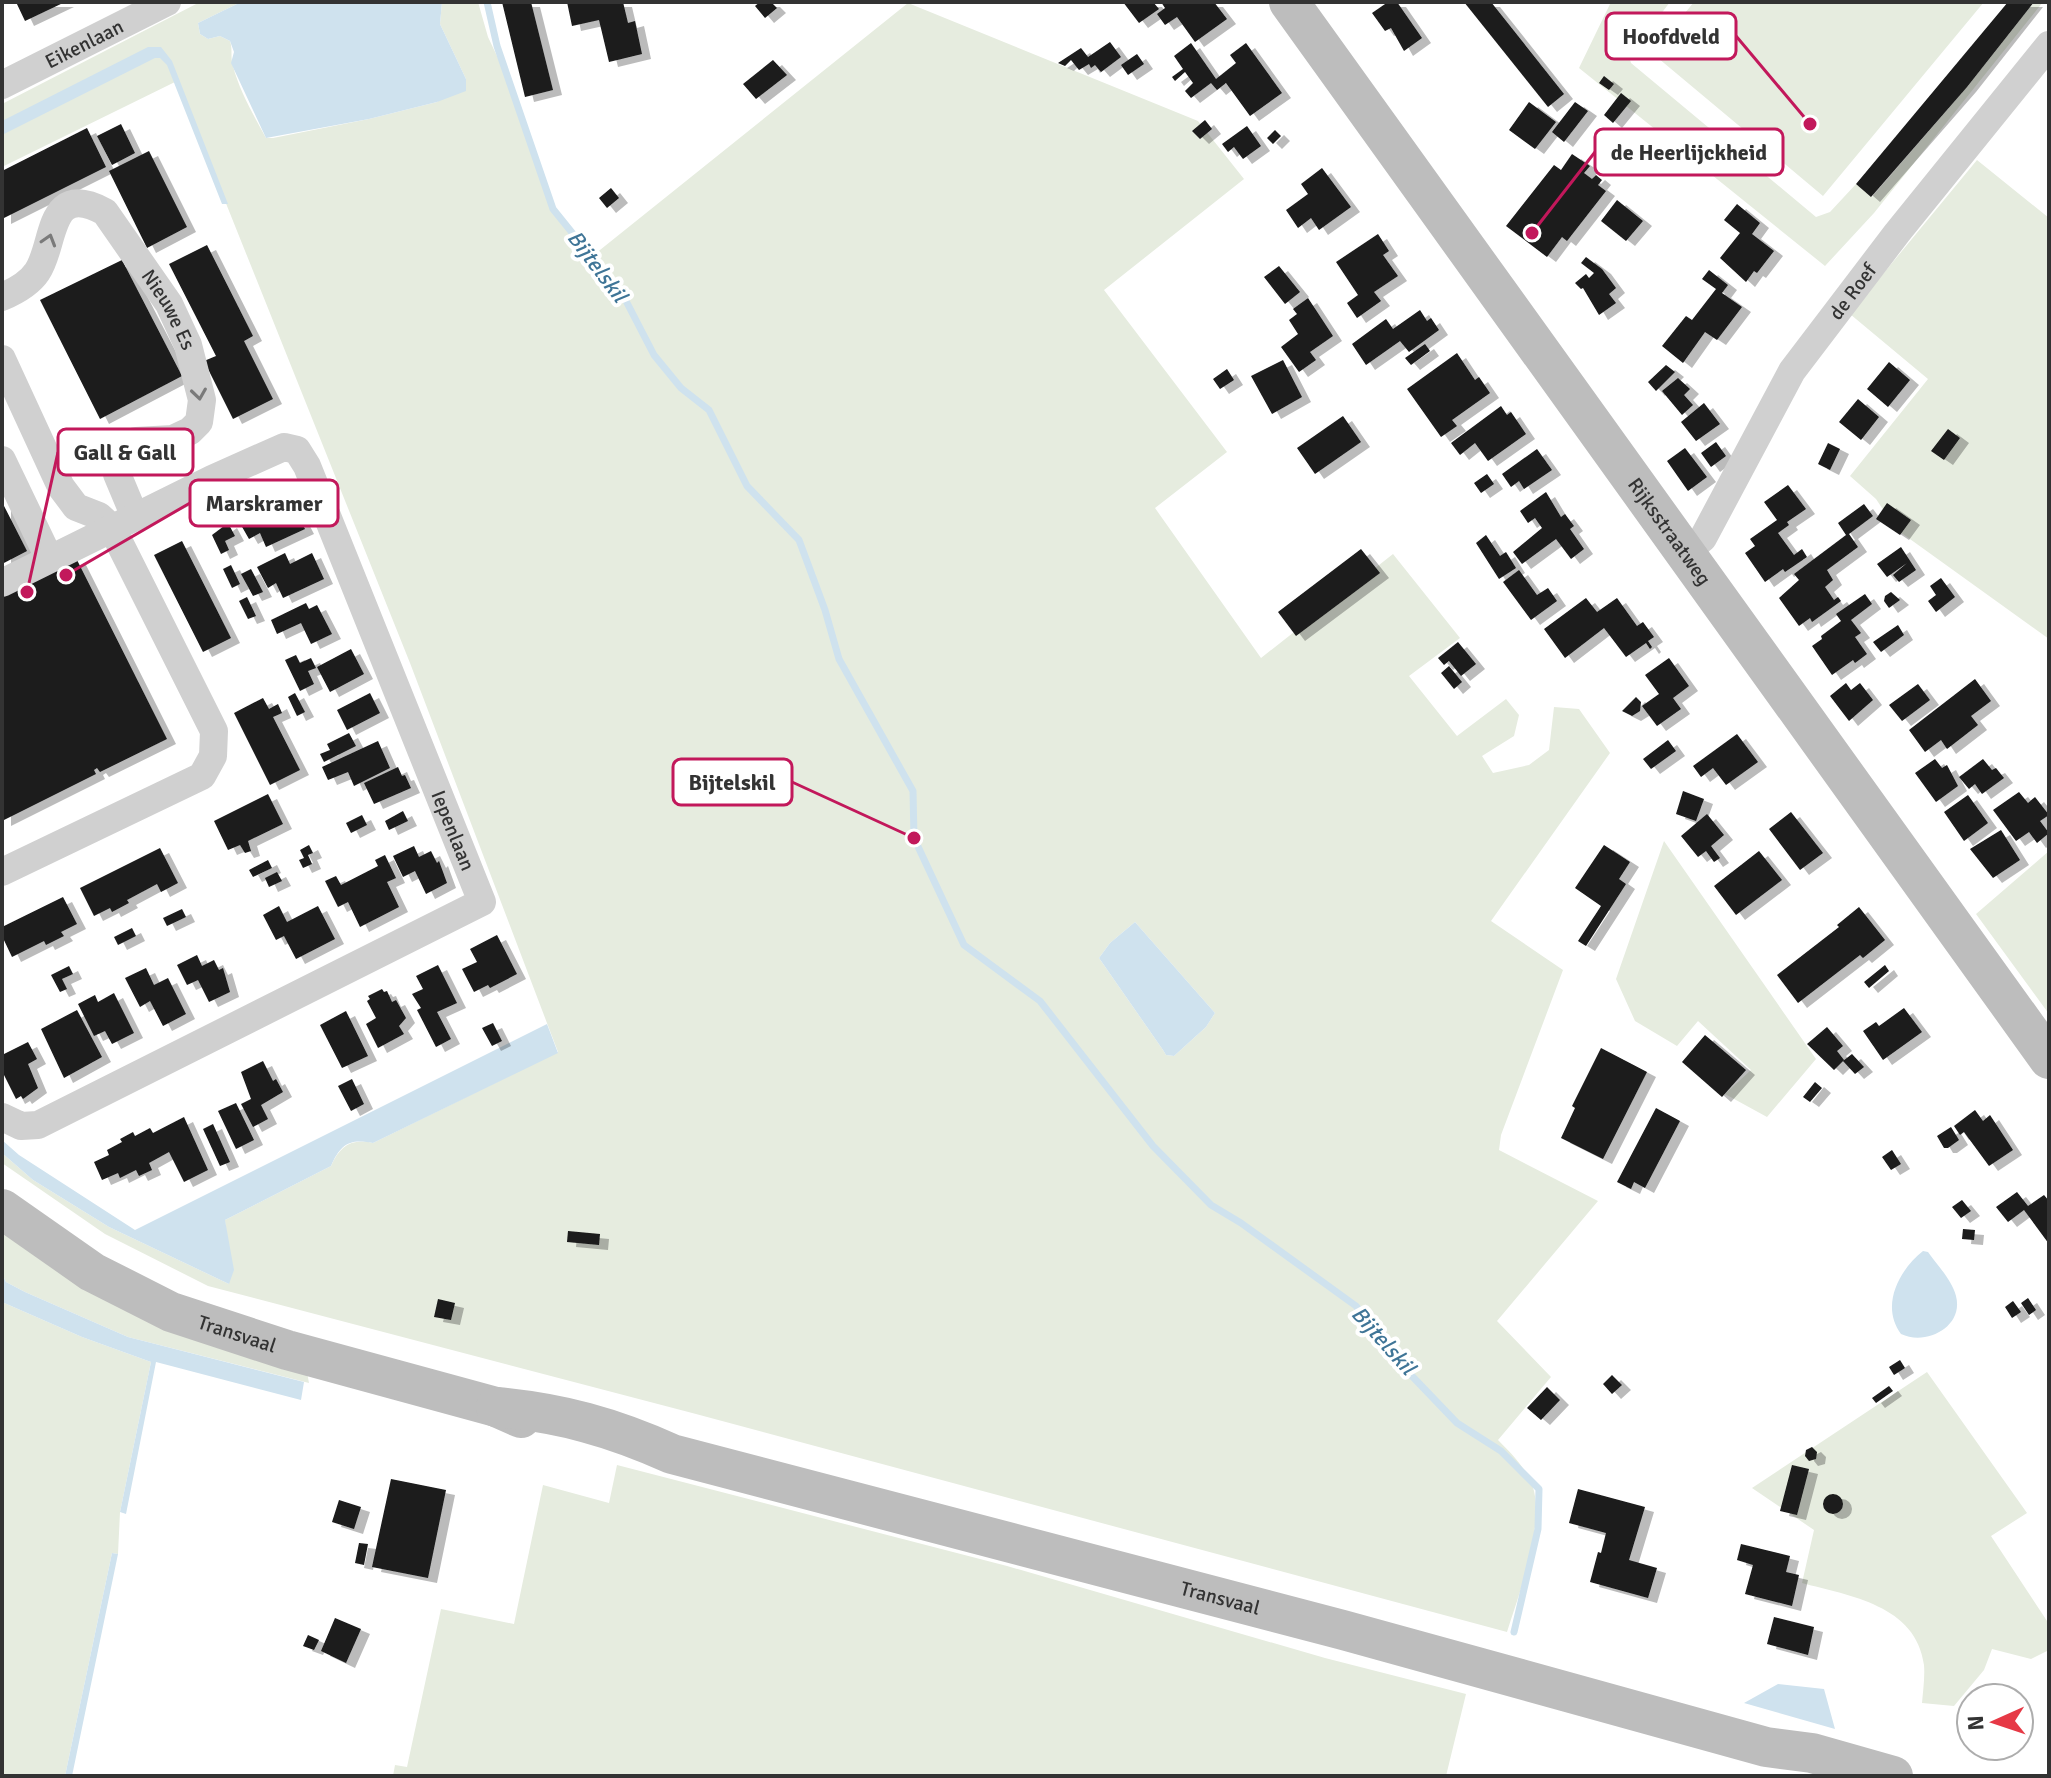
<svg xmlns="http://www.w3.org/2000/svg" width="2051" height="1778" viewBox="0 0 2051 1778" font-family="Signika,sans-serif">
<style>
.green{fill:#e6ecdf;fill-rule:evenodd}
.water{fill:#cfe2ee}
.lines{fill:none;stroke-linecap:round;stroke-linejoin:round}
.stream{stroke:#cfe2ee;stroke-width:7}
.building{fill:#1a1a1a;filter:url(#shadow)}
.street{stroke:#d0d0d0;stroke-width:28}
.secondary{stroke:#bdbdbd;stroke-width:40}
.oneway{stroke:#7a7a7a}
.labels{text-anchor:middle;stroke-width:8;stroke-linejoin:round;paint-order:stroke}
.street-label{font-size:20px;fill:#333;stroke:#fff}
.water-label{font-size:22px;font-style:italic;fill:#3f7597;stroke:#fff}
.leader{fill:none;stroke:#c2185b;stroke-width:3}
.callout-dot{fill:#c2185b;stroke:#fff;stroke-width:3}
.callout{fill:#fff;stroke:#c2185b;stroke-width:3}
.callout-label{font-size:22px;text-anchor:middle;font-weight:bold;fill:#333}
</style>
<defs>
<filter id="shadow"><feDropShadow dx="9" dy="5" stdDeviation="0" flood-color="#0004"/></filter>
</defs>
<rect width="100%" height="100%" fill="#fff"/>
<!-- green -->
<path class="green" d="M200,2h41l-43,21 2,11 8,5 12,-3 10,5c3,9 0,16 3,25 6,24 21,50 33,72h7l96,-19 68,-17 29,-23 -26,-55 2,-22h36l10,35 26,55 33,103 22,37 21,26 318,-255 290,118 46,58 -140,111 123,162 -72,56 106,150 132,-104 67,84 -51,38 48,60 49,-37 13,16 -5,21 -32,20 11,17 36,-8 20,-15 5,-43 25,2 31,44 -119,168 72,49 -62,165 -2,15 99,51 -101,120 54,56 -53,63c14,14 31,31 36,51 9,40 -15,103 -27,141l-811,-218 -488,-128 -103,-52 -103,-71v-10l31,27 76,47 120,57 -4,-64 106,-54c9,-20 20,-28 42,-23l185,-91 -148,-389 -233,-582 -175,86v-63zM1135,922l80,91 -9,14 -32,29 -8,-1 -3,-5 -64,-92 11,-15z
M1611,2h59l-41,54 2,7 185,154 14,-5 26,-28 16,13 95,-110 67,-85h9l-169,211 -49,53 -246,-198z
M1694,2h290l-161,194 -171,-143z
M1977,160l72,58v421l-153,-110 -20,-30 -26,-23 78,-97 -78,-65z
M1664,841l152,218 -49,58 -42,-23 26,-24 -53,-49 -21,25 -42,-25 -19,-42z
M2049,851v163l-73,-100z
M2,1226l304,141 3,16 -181,-46 -103,-45 -19,-10 -4,-8z
M2,1302l80,35 69,25 -31,150 -2,42 -6,-1 -47,223h-63z
M1927,1372l100,141 -36,23 58,88v26l-18,9 -39,-10 -8,21 -30,36 -32,-3c1,-12 3,-26 2,-38 -8,-60 -74,-69 -122,-82l12,-53 -62,-42z
M617,1465l390,101 318,92 141,36 -20,82h-1053l2,-11 12,2 34,-158 73,15 29,-139 66,18z"/>
<!-- water -->
<path class="water" d="M241,2h201l-2,22 26,55v12l-29,11 -68,17 -103,19 -35,-75 3,-11 -4,-11 -10,-5 -12,3 -8,-5 -2,-11z
M148,47h13l11,14 56,143h-6l-55,-139 -7,-7h-5l-153,77v-14z
M1135,922l80,91 -9,14 -32,29 -8,-1 -3,-5 -64,-92 11,-15z
M547,1024l11,29 -185,90c-24,-5 -33,2 -42,23l-106,54 9,50 -5,14 -120,-57 -76,-47 -31,-27v-13l17,15 116,75z
M1923,1251l5,1c9,13 24,28 28,44 8,31 -30,50 -55,38 -21,-28 -2,-64 22,-83z
M2,1274l4,8 19,10 103,45 176,45 -3,18 -145,-38 -30,152 -6,-2 31,-150 -69,-25 -80,-35z
M112,1553l6,1 -46,222h-7z
M1778,1684l46,5 11,40 -91,-26z"/>
<g class="lines">
<!-- stream -->
<path class="stream" d="M487,2l10,44 56,163 71,88 30,58 27,33 28,22 38,76 52,54 26,70 14,49 74,132 1,47 50,107 76,56 113,145 58,59 30,18 115,83 55,69 46,48 44,28 38,38 -1,40 -24,103"/>
</g>
<!-- building -->
<path class="building" d="M16,2h49l-40,19z
M502,2h29l22,88 -28,7z
M567,2h56l5,21 7,-2 7,33 -33,8 -10,-42 -27,6z
M760,2h11l6,6 -12,10 -10,-12z
M1123,2h30l6,7 -20,14z
M1161,2h53l13,17 -32,23 -18,-25 -12,8 -8,-11 8,-6z
M1388,2h9l25,36 -18,13 -13,-23 -6,3 -13,-18z
M1464,2h27l73,92 -16,13z
M2008,2h26l-67,85 -96,110 -15,-13z
M1110,42l11,15 -20,15 -6,-7 -4,3 -2,-4 -10,6 -8,-10 -6,6 -7,-3 23,-15 7,9z
M1191,43l25,36 20,-16 -6,-8 16,-12 36,50 -32,23 -24,-33 -9,7 -6,-7 -20,15 -6,-7 8,-8 -8,-11 -10,9 -3,-4 11,-8 -9,-13z
M1137,54l7,10 -16,11 -7,-10z
M773,60l14,15 -31,24 -13,-15z
M1604,76l10,8 -5,6 -10,-7z
M1621,93l10,8 -18,22 -9,-8z
M1529,102l27,20 -21,27 -26,-19z
M1575,102l13,9 -24,31 -12,-10z
M1205,120l7,9 -12,10 -8,-8z
M121,124l14,29 -23,12 -15,-29z
M1247,126l14,20 -18,13 -9,-12 -6,5 -6,-8z
M87,128l19,39 -104,52v-48z
M1275,130l6,6 -8,8 -6,-6z
M149,151l38,76 -40,21 -38,-77z
M1572,154l18,12 -6,7 8,6 4,-4 6,5 -4,5 8,6 -39,50 -5,-4 -15,20 -41,-31 48,-61 7,5z
M1322,168l29,39 -32,23 -8,-12 -13,10 -12,-18 22,-16 -7,-10z
M611,188l8,10 -12,10 -8,-10z
M1617,200l26,21 -17,20 -25,-20z
M1737,204l23,19 -8,11 22,17 -17,22 -3,-2 -8,11 -26,-24 20,-25 -16,-13z
M1378,234l11,17 -6,4 15,21 -24,16 7,9 -24,17 -10,-15 11,-8 -22,-33z
M207,245l46,91 -9,5 29,58 -40,20 -29,-58 12,-5 -47,-92z
M1586,257l16,12 14,19 -7,6 7,9 -17,12 -16,-27 -2,1 -6,-6 11,-9 3,4 5,-5 -13,-10z
M122,260l60,116 -82,43 -60,-119z
M1279,266l21,26 -15,12 -21,-27z
M1709,270l19,15 -6,8 20,14 -25,33 -12,-8 -22,31 -21,-17 24,-30 6,4 24,-31 -14,-10z
M1308,298l25,38 -23,16 6,8 -17,12 -18,-25 17,-13 -9,-14 8,-6 -4,-5z
M1420,310l7,11 4,-3 8,12 -30,22 -9,-11 -34,24 -14,-21 34,-25 7,10z
M1425,344l5,7 -19,14 -6,-7z
M1457,353l18,27 4,-3 11,16 -38,27 5,6 -16,11 -34,-48z
M1283,360l19,37 -30,17 -21,-38z
M1889,362l21,18 -22,27 -21,-18z
M1666,365l9,7 -19,19 -8,-9z
M1227,369l7,11 -14,9 -7,-10z
M1678,378l12,11 -6,6 9,10 -11,10 -20,-24z
M1858,399l21,18 -18,23 -22,-18z
M1704,403l16,21 -24,17 -15,-19z
M1501,406l6,9 4,-3 15,22 -38,27 -13,-18 -15,12 -9,-12z
M1343,416l18,26 -46,32 -18,-26z
M1948,429l12,9 -16,22 -13,-9z
M1716,442l10,14 -15,11 -10,-14z
M1828,443l12,6 -10,21 -12,-6z
M1685,448l22,29 -19,14 -21,-30z
M1537,449l15,21 -28,19 -5,-8 -8,6 -9,-13z
M1487,474l7,10 -13,9 -7,-10z
M1788,485l18,24 -19,13 2,3 -11,8 16,22 8,-6 5,8 -22,15 -2,-3 -18,13 -20,-29 10,-7 -5,-7 27,-19 -13,-18z
M1546,492l15,25 4,-3 9,12 -4,3 14,20 -13,10 -15,-20 -34,25 -9,-12 29,-24 -7,-10 -7,5 -8,-12z
M2,502l25,49 -25,13z
M1887,503l24,17 -11,15 -24,-16z
M292,504l13,25 -39,18 -6,-14 -11,6 -12,-21 28,-13 5,11z
M1864,504l9,12 -24,18 9,13 -31,23 6,10 -8,7 9,13 4,-3 3,4 -29,21 -2,-4 -11,8 -20,-28 20,-18 -5,-6 52,-39 -8,-12z
M228,523l7,13 -10,5 4,9 -8,4 -9,-19z
M1486,535l14,21 6,-4 10,16 -17,11 -23,-36z
M182,541l49,97 -28,14 -49,-97z
M1901,547l15,23 -17,12 -6,-7 14,-12 -20,14 -10,-13z
M1361,549l19,24 -84,63 -18,-24z
M285,553l5,11 22,-11 12,26 -41,19 -7,-15 -8,5 -11,-21z
M76,558l91,181 -67,33 -3,-4 -3,2 2,4 -94,47v-226z
M231,565l9,19 -8,4 -9,-19z
M251,569l12,23 -10,4 -12,-22z
M1519,570l18,25 11,-7 9,13 -26,19 -28,-38z
M1941,578l14,19 -19,15 -8,-11 8,-6 -6,-9z
M1891,592l9,8 -11,8 -5,-7 1,-5z
M1865,594l7,10 -21,16 10,13 -6,4 12,17 -12,9 -2,-3 -21,15 -20,-29 10,-7 -1,-3 20,-15 -5,-7z
M247,597l9,19 -8,3 -9,-18z
M1586,598l11,14 20,-14 20,28 6,-4 11,15 -6,4 4,6 -2,2 -4,-6 -20,14 -22,-29 -39,30 -21,-29z
M306,603l3,6 8,-4 15,29 -21,10 -10,-21 -24,11 -6,-14z
M1898,625l6,10 -23,17 -8,-10z
M1458,642l18,22 -15,12 -12,-15 -5,4 -6,-7z
M351,649l13,25 -34,18 -13,-25z
M296,655l4,8 11,-5 5,10 -8,3 6,13 -14,7 -15,-31z
M1669,658l20,28 -16,12 8,11 -24,17 -15,-20 17,-12 -14,-19z
M1449,666l13,16 -8,7 -13,-16z
M1975,679l16,22 -20,15 7,9 -31,24 -6,-9 -16,12 -16,-22z
M1846,683l5,7 9,-7 13,17 -24,21 -19,-25z
M1918,684l12,16 -28,21 -13,-16z
M295,693l10,19 -8,4 -9,-19z
M370,693l10,20 -33,17 -10,-20z
M1636,697l5,5 -1,9 -8,5 -10,-5z
M263,698l6,11 9,-5 4,9 -9,4 27,53 -30,15 -36,-72z
M349,733l7,13 -32,16 -4,-8 10,-4 -3,-6z
M1737,734l21,28 -32,23 -13,-17 -12,9 -8,-11z
M1668,740l8,11 -25,18 -8,-10z
M378,741l12,27 -36,18 -6,-14 -20,8 -6,-13z
M1935,759l7,9 5,-3 11,21 -22,16 -21,-29z
M1983,759l9,11 4,-2 8,10 -22,16 -7,-10 -6,5 -10,-12z
M398,767l4,9 3,-1 6,13 -37,16 -10,-21z
M1683,791l21,8 -8,22 -20,-7z
M2019,792l9,11 7,-6 14,18 -9,6 9,12 -12,10 -8,-11 -13,9 -23,-31z
M268,794l15,30 -35,17 3,10 -6,2 -5,-8 -12,5 -14,-29z
M1968,795l20,28 -24,18 -20,-29z
M403,811l5,10 -19,9 -4,-9z
M1791,812l32,41 -23,17 -31,-41z
M1707,814l17,21 -13,11 9,12 -6,4 -8,-11 -8,6 -17,-21z
M362,815l5,10 -16,8 -5,-10z
M2001,830l19,30 -27,18 -23,-29z
M309,845l4,8 -5,2 4,9 -9,4 -4,-8 5,-2 -4,-8z
M1604,845l26,17 -11,17 7,5 -40,62 -8,-5 23,-35 -26,-18z
M414,846l5,11 12,-6 6,12 2,-2 8,22 -21,11 -11,-23 -12,6 -10,-21z
M160,848l18,35 -17,9 -4,-8 -30,16 2,3 -17,9 -2,-4 -16,8 -14,-28z
M1759,851l23,29 -46,35 -22,-29z
M385,855l11,23 -9,4 12,25 -39,20 -12,-25 -10,5 -13,-26 11,-5 5,9 37,-19 -3,-6z
M268,860l4,8 -19,9 -4,-7z
M277,872l5,9 -13,6 -4,-9z
M63,897l14,27 -16,8 3,4 -18,9 -2,-4 -32,16 -10,-21v-9z
M279,906l8,16 31,-16 17,33 -39,20 -12,-23 -8,4 -13,-25z
M1859,907l26,33 -22,18 -3,-3 -62,48 -21,-28 62,-48 -2,-2z
M182,909l4,8 -19,9 -4,-8z
M132,928l4,8 -18,9 -4,-8z
M497,935l20,39 -27,14 -2,-3 -14,7 -12,-23 15,-7 -7,-13z
M197,955l5,11 12,-6 5,10 4,-2 7,24 -21,10 -11,-22 -11,5 -10,-20z
M438,965l19,38 -20,9 14,27 -15,8 -19,-37 4,-2 -9,-14 11,-5 -7,-13z
M1885,965l4,6 -20,17 -5,-6z
M69,966l4,8 -11,5 5,10 -7,3 -9,-17z
M146,968l8,17 14,-7 18,36 -23,12 -13,-25 -10,6 -15,-29z
M382,989l2,3 3,-1 5,11 4,-2 10,18 -7,8 5,8 -26,14 -12,-24 10,-6 -9,-17 3,-2 -2,-3z
M114,993l20,40 -22,11 -7,-13 -11,5 -16,-32 17,-9 3,7z
M1904,1008l18,24 -39,28 -20,-29 13,-9 3,4z
M77,1010l25,47 -38,21 -23,-49z
M346,1011l22,45 -26,12 -22,-43z
M493,1023l9,18 -10,5 -10,-18z
M1827,1027l16,19 -6,5 7,9 -10,10 -27,-26z
M1705,1035l41,35 -24,27 -40,-35z
M28,1042l9,17 -9,5 10,24 -15,11 -2,-3 -5,3 -14,-28v-16z
M1601,1048l46,24 -44,87 -42,-21 14,-30 -3,-2z
M1852,1054l12,13 -9,7 -12,-13z
M263,1061l10,20 3,-2 7,13 -22,13 7,14 -15,8 -12,-23 10,-5 -10,-27z
M352,1079l12,25 -13,7 -13,-25z
M1815,1082l7,6 -12,14 -7,-5z
M236,1103l18,37 -18,9 -18,-38z
M1656,1108l24,13 -35,67 -11,-6 -3,7 -14,-7z
M1975,1110l8,11 7,-6 23,35 -24,16 -25,-34 -4,3 -6,-9z
M184,1117l24,53 -24,12 -15,-30 -20,11 3,7 -13,6 -3,-6 -16,8 -2,-5 -16,7 -8,-18 15,-7 -2,-5 15,-8 -2,-3 13,-7 2,4 15,-8 3,5z
M213,1124l17,38 -10,4 -17,-37z
M1951,1127l8,13 -11,8h-4l-7,-12z
M1892,1150l9,14 -10,6 -9,-13z
M2017,1192l11,14 16,-11 5,6v43l-25,-34 -16,12 -12,-15z
M1962,1200l9,11 -10,7 -9,-11z
M1963,1229l12,1 -1,10 -12,-1z
M568,1231l32,3 -1,11 -32,-3z
M2028,1298l8,12 -7,5 -8,-12z
M438,1299l17,4 -4,17 -17,-3z
M2013,1301l8,11 -9,6 -7,-11z
M1900,1360l5,8 -11,7 -5,-8z
M1612,1375l10,10 -10,9 -9,-10z
M1889,1386l4,5 -17,12 -4,-5z
M1547,1387l13,13 -19,20 -14,-12z
M1812,1447l5,5 -1,7 -7,2 -4,-5 1,-6z
M1792,1465l17,4 -12,46 -17,-4z
M391,1479l55,11 -18,88 -56,-11z
M1578,1489l67,18 -16,53 28,8 -9,30 -58,-16 8,-30 3,1 5,-20 -37,-10z
M1823 1504a10 10 0 1 1 20 0a10 10 0 1 1-20 0Z
M339,1500l22,7 -7,22 -22,-7z
M359,1543l9,1 -4,21 -9,-2z
M1741,1544l49,12 -4,16 13,3 -7,31 -47,-12 8,-29 -16,-5z
M1774,1617l40,10 -6,28 -41,-11z
M335,1618l26,11 -15,34 -25,-12z
M308,1635l11,5 -5,10 -11,-4z"/>
<g class="lines">
<!-- street -->
<g class="street">
<path id="s1" d="M2,85l165,-83"/>
<path id="s2" d="M2,297c14,-6 27,-13 35,-25 19,-27 9,-92 68,-60l64,92 19,41 14,55 -3,22 -9,9 -17,8 -37,2 -14,11 -5,22 18,43"/>
<path d="M2,359l59,128 15,20 23,9 13,12 102,203 -1,25 -11,20 -200,96"/>
<path d="M2,460l47,98"/>
<path id="s3" d="M1684,554l19,-16 89,-167 105,-138 152,-188"/>
<path id="s4" d="M2,583l210,-104 72,-32 13,3 10,16 175,436 -444,223 -17,1 -19,-9"/>
</g>
<!-- secondary -->
<g class="secondary">
<path id="s5" d="M1289,2l760,1057"/>
<path id="s6" d="M2,1209l90,63 79,40 116,38 209,57 25,11"/>
<path id="s7" d="M496,1407c65,6 116,20 176,47l671,176 423,117 46,6 81,23"/>
</g>
</g>
<!-- one-way arrows -->
<defs><path id="oneway-chevron" d="M-2-3.5L2.5 0L-2 3.5" fill="none" stroke-width="1.6" stroke-linecap="round" stroke-linejoin="round" transform="scale(2)"/></defs>
<g class="oneway">
<use href="#oneway-chevron" transform="translate(49 240) rotate(-73)"/>
<use href="#oneway-chevron" transform="translate(199 394) rotate(82)"/>
</g>
<g class="labels">
<!-- street labels -->
<g class="street-label">
<text dy="7" stroke="none"><textPath href="#s1" startOffset="92">Eikenlaan</textPath></text>
<text dy="7" stroke="none"><textPath href="#s3" startOffset="314">de Roef</textPath></text>
<text dy="7" stroke="none"><textPath href="#s2" startOffset="274">Nieuwe Es</textPath></text>
<text dy="7" stroke="none"><textPath href="#s5" startOffset="652">Rijksstraatweg</textPath></text>
<text dy="7" stroke="none"><textPath href="#s4" startOffset="738">Iepenlaan</textPath></text>
<text dy="7" stroke="none"><textPath href="#s6" startOffset="268">Transvaal</textPath></text>
<text dy="7" stroke="none"><textPath href="#s7" startOffset="750">Transvaal</textPath></text>
</g>
<!-- water labels -->
<g class="water-label">
<text transform="translate(598 266) rotate(53)" y="8">Bijtelskil</text>
<text transform="translate(1384 1340) rotate(48)" y="8">Bijtelskil</text>
</g>
</g>
<!-- callouts -->
<path class="leader" d="M1810 124L1736 36M1532 233L1595 152M27 592L58 452M66 575L190 503M914 838L792 782"/>
<g class="callout-dot">
<circle cx="1810" cy="124" r="8"/>
<circle cx="1532" cy="233" r="8"/>
<circle cx="27" cy="592" r="8"/>
<circle cx="66" cy="575" r="8"/>
<circle cx="914" cy="838" r="8"/>
</g>
<g class="callout">
<rect x="1606" y="13" width="130" height="46" rx="8"/>
<rect x="1595" y="129" width="188" height="46" rx="8"/>
<rect x="58" y="429" width="135" height="46" rx="8"/>
<rect x="190" y="480" width="148" height="46" rx="8"/>
<rect x="673" y="759" width="119" height="46" rx="8"/>
</g>
<g class="callout-label">
<text x="1671" y="44">Hoofdveld</text>
<text x="1689" y="160">de Heerlijckheid</text>
<text x="125" y="460">Gall &amp; Gall</text>
<text x="264" y="511">Marskramer</text>
<text x="732" y="790">Bijtelskil</text>
</g>
<!-- border -->
<rect width="2051" height="1778" fill="none" stroke="#333333" stroke-width="8"/>
<!-- north arrow -->
<g transform="translate(1995 1722) rotate(267)"><circle r="38" fill="#ffffff" stroke="#adadad" stroke-width="2"/>
<path d="M0-6L14 30L0 20L-14 30Z" fill="#e63946"/>
<text y="-12" font-size="22" font-weight="bold" text-anchor="middle" fill="#333333">N</text>
</g>
</svg>
